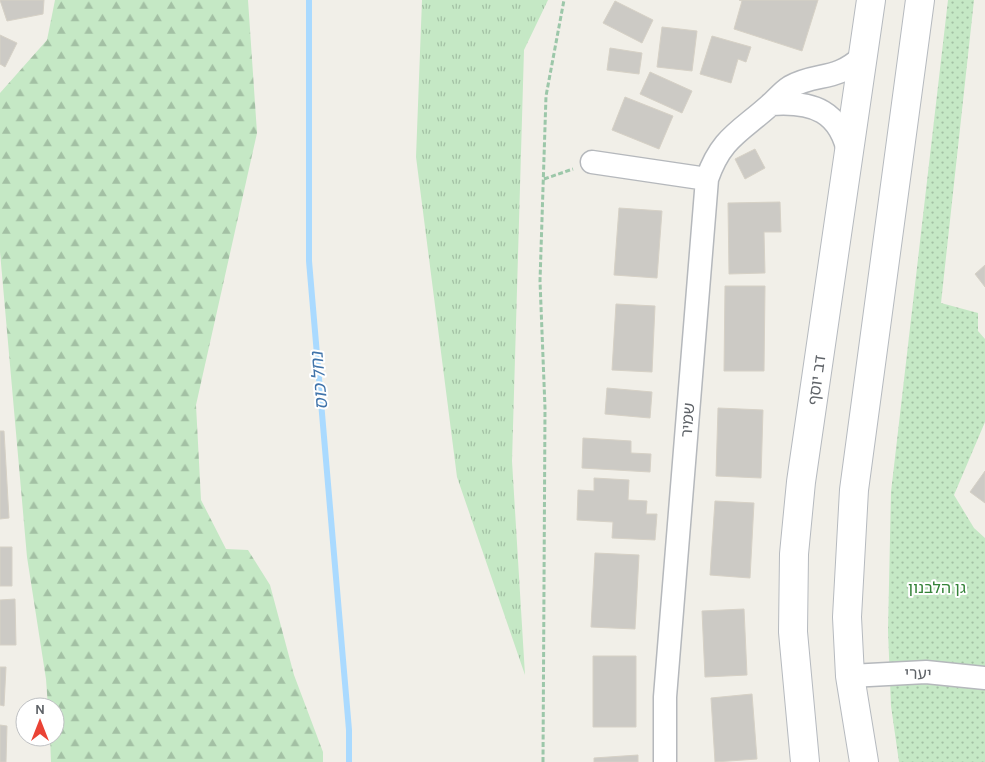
<svg xmlns="http://www.w3.org/2000/svg" width="985" height="762" viewBox="0 0 985 762" font-family="Karla,'Noto Sans Hebrew',sans-serif">
<style>
.grass{fill:url(#grass-tufts)}
.forest{fill:url(#forest-firs)}
.park{fill:url(#park-dots)}
.lines{fill:none;stroke-linecap:round;stroke-linejoin:round}
.stream{stroke:#aadaff;stroke-width:6}
.building{fill:#cccac5;stroke:#d6d1c6}
.minor-casing{stroke:#b5b8bc;stroke-width:25}
.secondary-casing{stroke:#b6babf;stroke-width:30}
.path{stroke:#9cc7a9;stroke-width:3;stroke-dasharray:5 2.5;stroke-linecap:butt}
.minor{stroke:#fff;stroke-width:22}
.secondary{stroke:#fff;stroke-width:28}
.labels{text-anchor:middle;stroke-width:4;stroke-linejoin:round;paint-order:stroke}
.street-label{font-size:16px;fill:#5f6368;stroke:#fff}
.park-label{font-size:16px;fill:#348238;stroke:#fff}
.water-label{font-size:18px;font-style:italic;fill:#4174aa;stroke:#fff}
</style>
<defs>
<pattern id="grass-tufts" width="24" height="20" patternUnits="userSpaceOnUse" patternTransform="scale(1.25)"><rect width="24" height="20" fill="#c5e8c5"/><path d="M3 7l-1-3M5 7V3M7 7l1-3M15 17l-1-3M17 17v-4M19 17l1-3" fill="none" stroke="#a3c0a4"/></pattern>
<pattern id="forest-firs" width="22" height="20" patternUnits="userSpaceOnUse" patternTransform="scale(1.25)"><rect width="22" height="20" fill="#c5e8c5"/><path d="M5 1l3.5 6h-7zM16 11l3.5 6h-7z" fill="#a3c0a4"/></pattern>
<pattern id="park-dots" width="8" height="8" patternUnits="userSpaceOnUse" patternTransform="scale(1.25)"><rect width="8" height="8" fill="#c5e8c5"/><path d="M2 2h.1M6 6h.1" fill="none" stroke="#a3c0a4" stroke-width="1.8" stroke-linecap="round"/></pattern>
</defs>
<rect width="100%" height="100%" fill="#f1efe8"/>
<!-- grass -->
<path class="grass" d="M422,0h126l-24,50 -12,411 13,214 -68,-198 -41,-320z"/>
<!-- forest -->
<path class="forest" d="M55,0h193l9,133 -61,272 5,95 25,49 22,1 22,35 24,90 29,77v10h-272l-1,-25h5v-30h-7l-2,-28 -19,-122 -27,-305v-159l47,-53z"/>
<!-- park -->
<path class="park" d="M948,0h26l-33,303 37,10v18l7,8v83l-31,73 20,33 11,10v224h-86l-8,-56 -3,-75 3,-139z"/>
<g class="lines">
<!-- stream -->
<path class="stream" d="M309,0v261l40,469v32"/>
</g>
<!-- building -->
<path class="building" d="M0,0h44l-1,14 -36,7z
M739,0h79l-16,51 -68,-22 8,-28z
M615,1l38,19 -11,23 -39,-20z
M662,27l35,4 -5,40 -35,-4z
M0,35l17,8 -12,24 -5,-3z
M712,36l39,11 -5,15 -8,-3 -7,24 -31,-9z
M610,48l32,5 -3,21 -32,-4z
M650,72l42,19 -10,22 -42,-19z
M625,97l48,19 -14,33 -47,-19z
M755,149l10,19 -20,11 -10,-20z
M780,202l1,30h-17l1,41 -36,1 -1,-71z
M619,208l43,3 -5,67 -43,-3z
M985,265v22l-10,-13z
M725,286h40l-1,85h-40z
M616,304l39,2 -3,66 -40,-2z
M607,388l45,4 -2,26 -45,-4z
M718,408l45,2 -2,68 -45,-2z
M0,431h4l5,87 -9,1z
M583,438l48,3v12l20,1 -1,18 -68,-4z
M985,471v32l-15,-11z
M594,478l35,2 -1,20 19,1 -1,13h11l-2,26 -43,-2 1,-16 -36,-2 1,-30 16,1z
M715,501l39,2 -4,75 -40,-3z
M0,547h12v39h-12z
M595,553l44,2 -4,74 -44,-2z
M15,599l1,46h-16v-45z
M744,609l3,66 -42,2 -3,-66z
M593,656h43v71h-43z
M0,667h6l-2,39 -4,-1z
M752,694l5,65 -42,3 -4,-64z
M0,725l7,1 -1,36h-6z
M638,755v7h-44v-4z"/>
<g class="lines">
<defs>
<path id="minor" d="M771,104c42,-3 70,7 78,52
M592,162l115,17
M850,676l76,-4 59,6
M665,762v-65l42,-518c14,-41 33,-47 63,-74 7,-6 12,-13 20,-18 27,-15 45,-5 72,-30"/>
<path id="secondary" d="M805,762l-12,-130 1,-78 7,-72 70,-482
M864,762l-14,-86 -3,-59 7,-127 66,-490"/>
</defs>
<!-- minor casing -->
<use href="#minor" class="minor-casing"/>
<!-- secondary casing -->
<use href="#secondary" class="secondary-casing"/>
<!-- path -->
<path class="path" d="M544,179l29,-10
M543,762l2,-354 -5,-127 6,-185 18,-96"/>
<!-- minor -->
<use href="#minor" class="minor"/>
<!-- secondary -->
<use href="#secondary" class="secondary"/>
</g>
<g class="labels">
<!-- street labels -->
<g class="street-label">
<text transform="translate(816 380) rotate(-82)" y="6">דב יוסף</text>
<text transform="translate(687 420) rotate(-85)" y="6">שמיר</text>
<text transform="translate(918 673) rotate(1)" y="6">יערי</text>
</g>
<!-- park labels -->
<g class="park-label">
<text x="937" y="593">גן הלבנון</text>
</g>
<!-- water labels -->
<g class="water-label">
<text transform="translate(319 381) rotate(-95)" y="6">נחל כוס</text>
</g>
</g>
<!-- north arrow -->
<g transform="translate(40 722)"><circle r="24" fill="#ffffff" stroke="#bfc1c3"/>
<path d="M0-4L9 19L0 12L-9 19Z" fill="#ea4335"/>
<text y="-8" font-size="14" font-weight="bold" text-anchor="middle" fill="#5f6368">N</text>
</g>
</svg>
